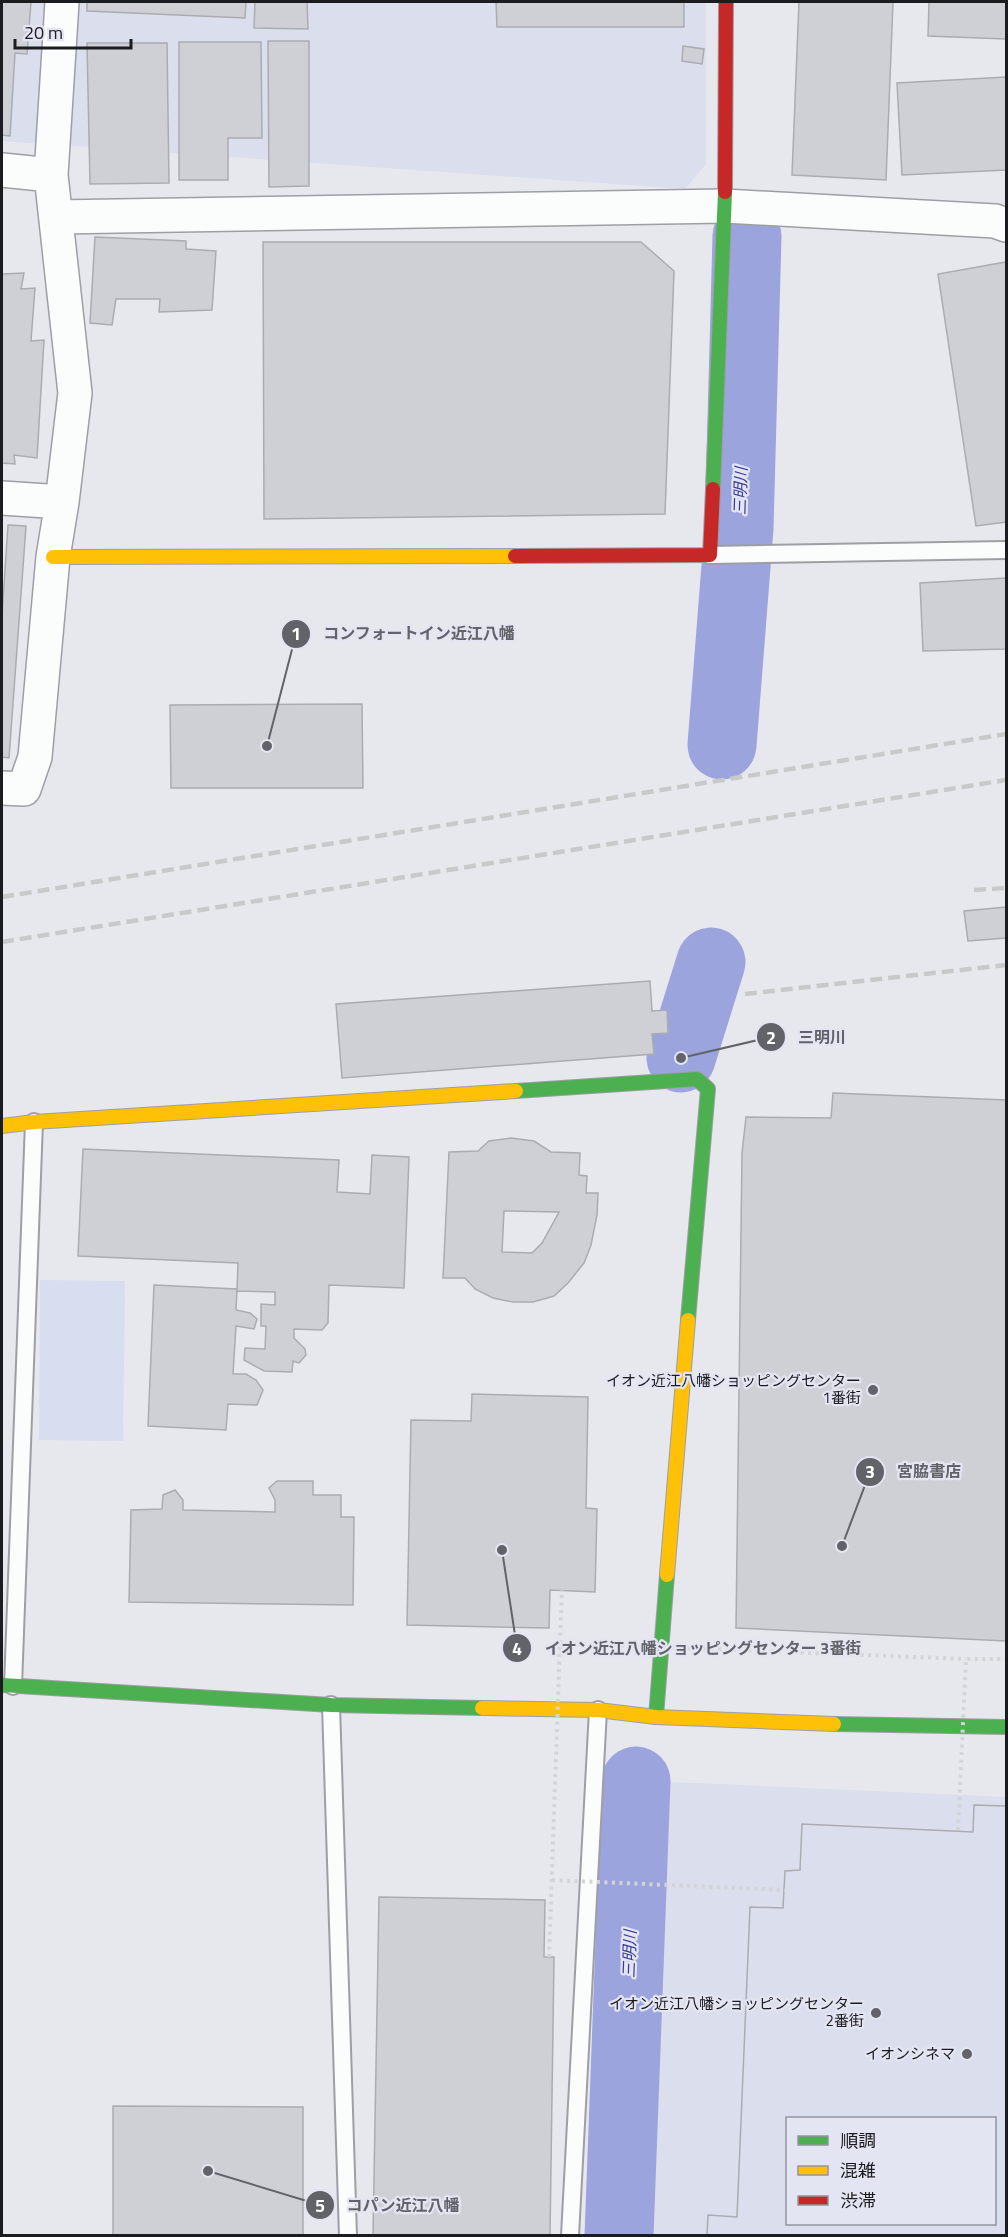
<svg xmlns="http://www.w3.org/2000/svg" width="1008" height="2237" viewBox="0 0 1008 2237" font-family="'Titillium Web','Noto Sans JP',sans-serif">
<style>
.built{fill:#dbdeec;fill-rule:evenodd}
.green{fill:#d8ddf0}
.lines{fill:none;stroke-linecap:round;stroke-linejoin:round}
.river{stroke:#9ba4dd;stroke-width:69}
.building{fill:#cfd0d5;stroke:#abacb1;stroke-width:1.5;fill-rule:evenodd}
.lane-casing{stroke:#9d9fa4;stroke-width:20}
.street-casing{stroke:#9d9fa4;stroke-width:36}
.fast-casing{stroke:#9d9fa4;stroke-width:16}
.slow-casing{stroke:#9d9fa4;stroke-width:16}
.jam-casing{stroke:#9d9fa4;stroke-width:16}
.path{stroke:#d2d4d5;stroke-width:4;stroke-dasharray:3 4.5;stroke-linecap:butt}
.lane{stroke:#fbfcfc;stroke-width:16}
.street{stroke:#fbfcfc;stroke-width:33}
.fast{stroke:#4caf50;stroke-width:14}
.slow{stroke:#ffc107;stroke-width:14}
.jam{stroke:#c62828;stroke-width:14}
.rail{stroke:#c8c9ca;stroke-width:4.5;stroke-dasharray:12 6;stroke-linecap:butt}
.path-bridge{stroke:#d2d4d5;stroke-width:4;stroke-dasharray:3 4.5;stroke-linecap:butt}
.poi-dot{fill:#626368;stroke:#e3e5f2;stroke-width:2}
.labels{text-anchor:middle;stroke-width:4.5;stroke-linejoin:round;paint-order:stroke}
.poi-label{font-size:15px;fill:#1b1c20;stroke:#e3e5f2;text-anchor:end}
.water-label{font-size:16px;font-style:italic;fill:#373b98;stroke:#e3e5f2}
.leader{fill:none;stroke:#626368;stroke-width:2}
.callout-dot{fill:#626368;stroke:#e3e5f2;stroke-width:2}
.mark-label{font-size:18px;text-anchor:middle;font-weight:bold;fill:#fff}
.callout-label{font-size:16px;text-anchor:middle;font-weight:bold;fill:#626368;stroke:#e3e5f2;stroke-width:4.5;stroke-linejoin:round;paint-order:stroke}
</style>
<rect width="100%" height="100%" fill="#e6e8ee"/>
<!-- built -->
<path class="built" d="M2,2h704v162l-21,25 -683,-48z
M651,1781l355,16v438l-371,1zM788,2118h206v106h-206z"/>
<!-- green -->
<path class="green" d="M40,1280l85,1 -2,160 -84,-1z"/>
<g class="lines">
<!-- river -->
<path class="river" d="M722,745l17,-217 8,-292
M681,1058l30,-96
M619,2236l17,-455"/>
</g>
<!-- building -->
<path class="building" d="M2,2h29l-4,52 -12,-1 -5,83 -8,-1z
M87,2h159l-1,16 -158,-7z
M255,2h52l1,27 -54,-1z
M496,2h188v25h-187z
M799,2h94l-7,178 -94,-5z
M929,2h77v37l-78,-3z
M268,41h41v145l-40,1z
M179,42h82l1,96h-34v42h-49z
M87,43h80l2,140 -79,1z
M683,46l21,3 -2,15 -20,-3z
M1006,77v93l-104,5 -5,-92z
M95,237l91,4v8l30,2 -4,59 -53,2 1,-13h-44l-4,26 -22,-2z
M263,242h378l33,29 -9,243 -401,5z
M1006,262v260l-30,4 -38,-252z
M24,273l-3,16 14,-1 -4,53 13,-1 -7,118 -23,-3 1,9 -13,-1v-189z
M8,525l18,1 -17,232 -7,-1v-142z
M1006,578v71l-83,2 -3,-68z
M362,704l1,84h-192l-1,-83z
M1006,907v31l-38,3 -4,-30z
M650,981l2,30 15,-1 1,23 -16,1 2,20 -312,24 -6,-74z
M833,1093l173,7v541l-270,-13 6,-475 4,-36 85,1z
M511,1138l23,3 17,11 29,1 -1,22 8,1 -1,17h12l-1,22 -6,30 -7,18 -16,20 -14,13 -21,6h-20l-20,-4 -18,-9 -10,-11h-22l6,-126 29,-1 11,-10zM504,1211l55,1 -17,31 -10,10 -30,-1z
M83,1149l256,11 -2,32 33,2 2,-39 37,2 -5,131 -75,-3 -1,38 -6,7 -28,-1v9l11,11 1,6 -7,8 -6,-2 -1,11 -28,-1 -20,-11 1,-12 20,1 1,-23h-5v-22l14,1v-13l-38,-1 1,-28 -160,-7z
M154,1285l83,4 -1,21 14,3 7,6 -3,10 -18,-3 -3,48h13l10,6 7,10 -6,15 -29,-1 -2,26 -78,-4z
M472,1394l116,3 -2,111 11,1 -2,83 -45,-2 -1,38 -142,-3 4,-205 60,1z
M277,1481h36v14h28v22h13l-1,88 -224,-3 2,-92 31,-1 1,-14 12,-5 8,10v10l92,2v-12l-6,-12z
M974,1805l32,1v430h-299l1,-21 29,2 13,-310 33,1 2,-37 15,-1 2,-46 171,8zM788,2118h206v106h-206z
M974,1805l32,1v430h-299l1,-21 29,2 13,-310 33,1 2,-37 15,-1 2,-46 171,8zM788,2118h206v106h-206z
M379,1897l166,3 -1,57h10l-4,279h-177z
M113,2106l190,1v129h-190z"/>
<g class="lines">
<defs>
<path id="lane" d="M710,555l296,-5
M13,1686l21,-564
M331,1705l17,531
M570,2236l28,-526"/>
<path id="street" d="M2,170l49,5
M56,217l669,-11 270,15 11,4
M2,498l60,4
M2,788l22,1 11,-32 18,-200 9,-55 13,-109 -24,-218 11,-173"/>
<path id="fast" d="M713,489l12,-297
M516,1091l181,-12 11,10 -20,231
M2,1685l329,20 151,3
M656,1717l11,-142
M834,1724l172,3"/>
<path id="slow" d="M53,557l462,-1
M2,1126l32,-4 482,-31
M667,1575l21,-255
M482,1708l116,2 58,7 178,7"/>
<path id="jam" d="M725,192l1,-190
M515,556l195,-1 3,-66"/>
</defs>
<!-- lane casing -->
<use href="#lane" class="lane-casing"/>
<!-- street casing -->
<use href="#street" class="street-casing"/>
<!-- fast casing -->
<use href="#fast" class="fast-casing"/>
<!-- slow casing -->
<use href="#slow" class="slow-casing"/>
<!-- jam casing -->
<use href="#jam" class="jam-casing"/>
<!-- path -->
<path class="path" d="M560,1643l2,-53"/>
<!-- lane -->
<use href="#lane" class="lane"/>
<!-- street -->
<use href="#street" class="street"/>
<!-- fast -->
<use href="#fast" class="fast"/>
<!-- slow -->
<use href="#slow" class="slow"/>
<!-- jam -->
<use href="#jam" class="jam"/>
<!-- rail -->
<path class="rail" d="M974,890l32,-2
M2,897l1004,-163
M2,942l1004,-162
M745,994l261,-29"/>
<!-- path-bridge -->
<path class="path-bridge" d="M958,1830l8,-171h40
M552,1880l233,10
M549,1957l11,-314 406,16"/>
</g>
<!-- markers -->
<g class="poi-dot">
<circle cx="873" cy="1390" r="6"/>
<circle cx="876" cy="2013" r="6"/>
<circle cx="967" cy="2054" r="6"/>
</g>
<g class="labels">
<!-- poi labels -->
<g class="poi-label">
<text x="861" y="1386">イオン近江八幡ショッピングセンター<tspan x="861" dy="17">1番街</tspan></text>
<text x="864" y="2009">イオン近江八幡ショッピングセンター<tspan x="864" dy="17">2番街</tspan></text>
<text x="955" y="2059">イオンシネマ</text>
</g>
<!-- water labels -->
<g class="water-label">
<text transform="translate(740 491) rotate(-88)" y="6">三明川</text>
<text transform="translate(629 1954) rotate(-88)" y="6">三明川</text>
</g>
</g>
<!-- callouts -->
<path class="leader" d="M267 746L296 634M681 1058L771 1037M842 1546L870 1472M502 1550L517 1648M208 2171L320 2205"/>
<g class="callout-dot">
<circle cx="267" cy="746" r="6"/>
<circle cx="681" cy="1058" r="6"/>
<circle cx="842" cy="1546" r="6"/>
<circle cx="502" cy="1550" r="6"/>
<circle cx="208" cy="2171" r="6"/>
<circle cx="296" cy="634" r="15"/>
<circle cx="771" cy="1037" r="15"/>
<circle cx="870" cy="1472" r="15"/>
<circle cx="517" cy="1648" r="15"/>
<circle cx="320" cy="2205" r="15"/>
</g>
<g class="mark-label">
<text x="296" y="640">1</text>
<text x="771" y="1044">2</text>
<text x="870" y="1478">3</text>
<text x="517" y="1655">4</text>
<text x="320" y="2212">5</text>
</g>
<g class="callout-label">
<text x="419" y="639">コンフォートイン近江八幡</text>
<text x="822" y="1043">三明川</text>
<text x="929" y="1477">宮脇書店</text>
<text x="703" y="1654">イオン近江八幡ショッピングセンター 3番街</text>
<text x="403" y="2211">コパン近江八幡</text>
</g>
<!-- border -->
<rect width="1008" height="2237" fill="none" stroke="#1b1c20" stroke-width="6"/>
<!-- legend -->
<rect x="786" y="2117" width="210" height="108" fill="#e3e5f2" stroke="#93959e" stroke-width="1.5"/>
<rect x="798" y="2136" width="30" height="9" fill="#4caf50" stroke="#93959e" stroke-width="1.5"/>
<text x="840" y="2147" font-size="18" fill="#1b1c20">順調</text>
<rect x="798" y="2166" width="30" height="9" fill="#ffc107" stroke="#93959e" stroke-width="1.5"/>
<text x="840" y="2177" font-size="18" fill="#1b1c20">混雑</text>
<rect x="798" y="2196" width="30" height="9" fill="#c62828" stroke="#93959e" stroke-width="1.5"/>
<text x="840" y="2207" font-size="18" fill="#1b1c20">渋滞</text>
<!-- scale -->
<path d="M15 39v9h116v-9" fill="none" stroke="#1b1c20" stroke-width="3"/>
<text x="24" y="39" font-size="18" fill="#1b1c20" stroke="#e3e5f2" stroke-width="4.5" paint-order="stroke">20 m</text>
</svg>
